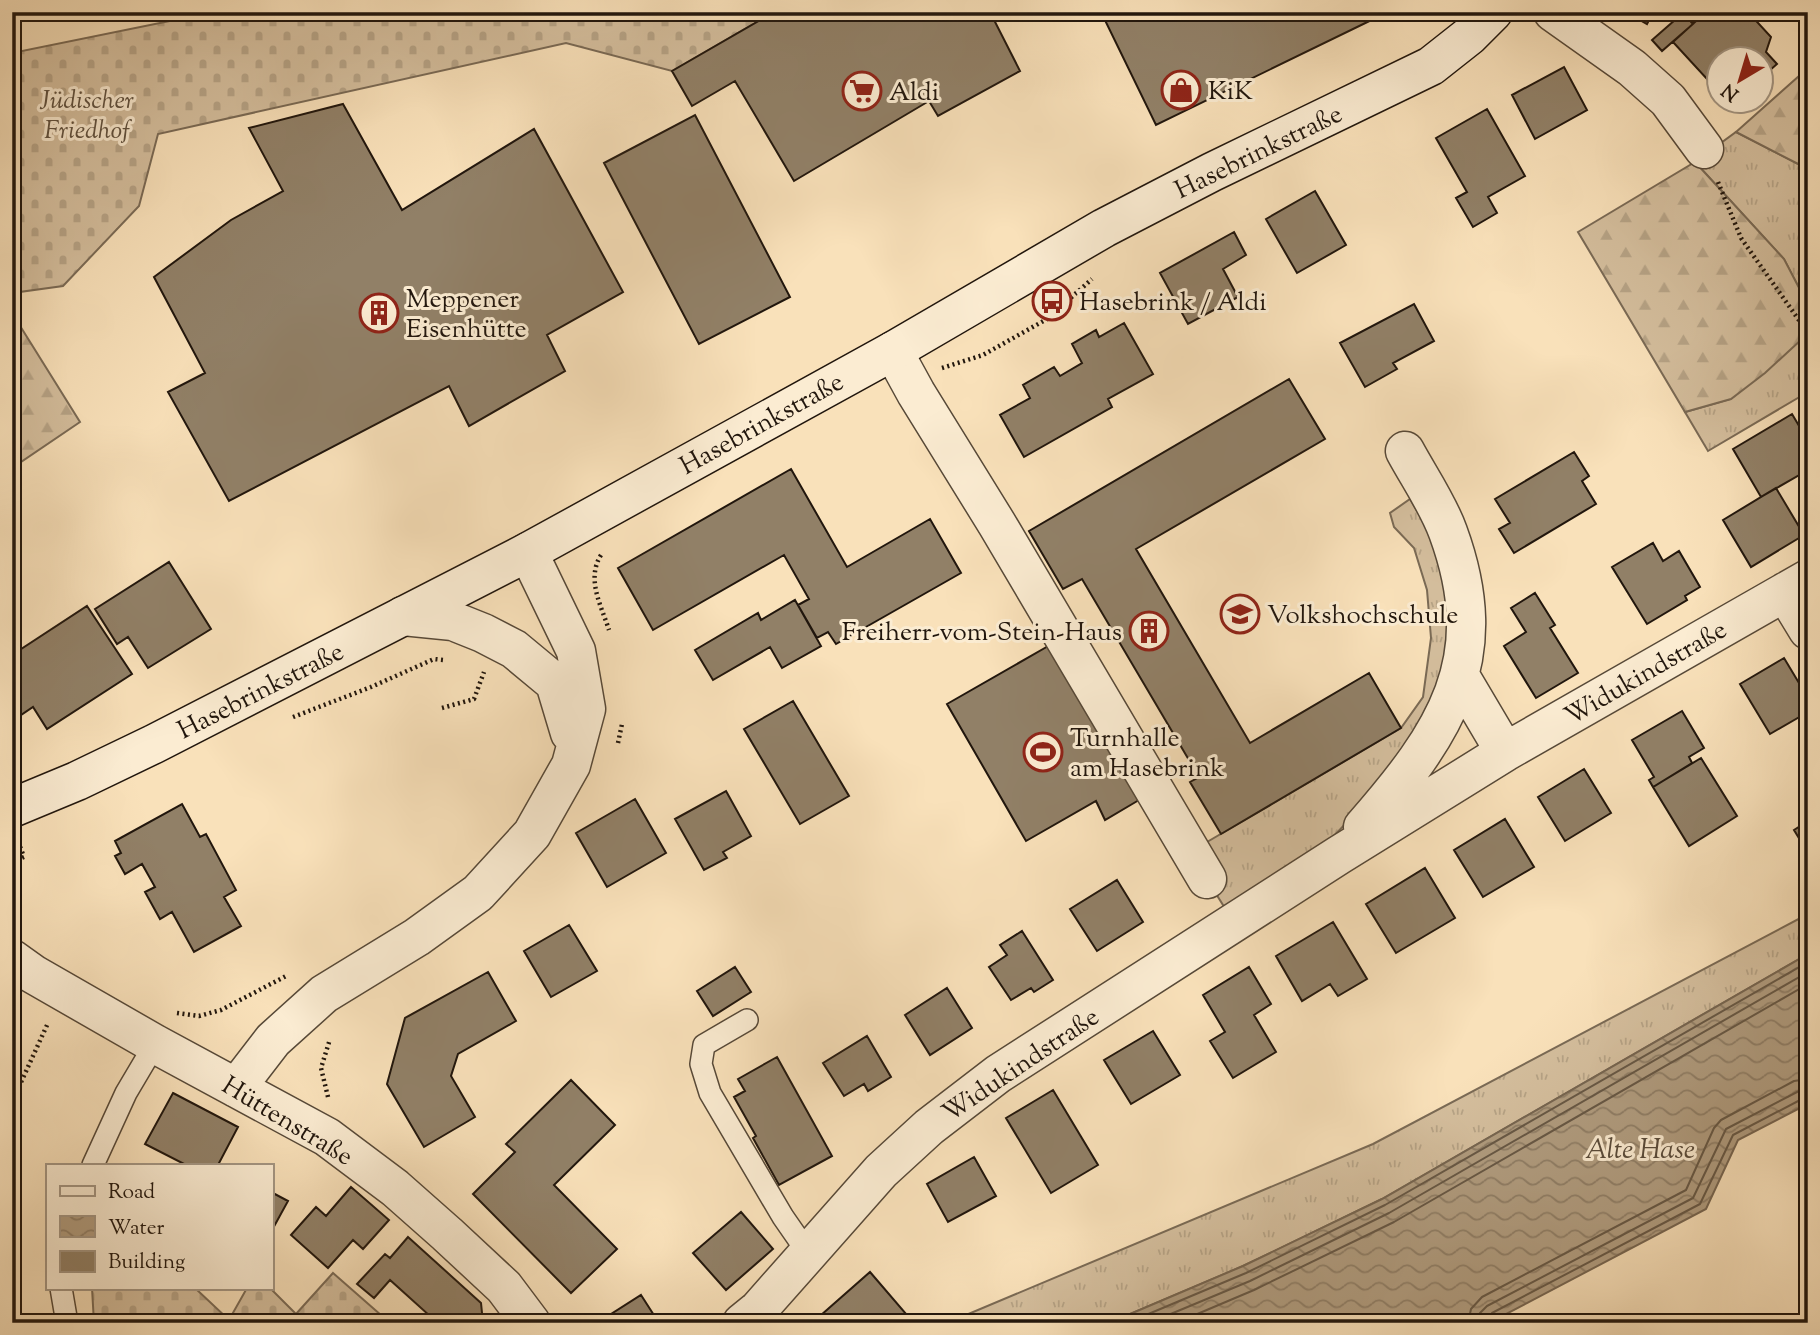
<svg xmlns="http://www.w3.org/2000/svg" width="1820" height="1335" viewBox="0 0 1820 1335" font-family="'Sorts Mill Goudy',serif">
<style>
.grass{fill:url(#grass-tufts);stroke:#7a6a55;stroke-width:2}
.forest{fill:url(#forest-firs);stroke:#7a6a55;stroke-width:2}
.cemetery{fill:url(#cemetery-stones);stroke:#7a6a55;stroke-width:2}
.water{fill:url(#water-waves);stroke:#776651;stroke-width:2}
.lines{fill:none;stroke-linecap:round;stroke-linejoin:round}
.shore{stroke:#685946;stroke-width:2}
.building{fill:#918067;stroke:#21160d;stroke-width:2}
.lane-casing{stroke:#574938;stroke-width:24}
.street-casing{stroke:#574938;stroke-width:41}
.secondary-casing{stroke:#21160d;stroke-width:41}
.path{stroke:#21160d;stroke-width:4.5;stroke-dasharray:2 3.5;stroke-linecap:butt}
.lane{stroke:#fbecd2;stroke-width:21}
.street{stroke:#fbecd2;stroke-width:38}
.secondary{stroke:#fbecd2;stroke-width:38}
.labels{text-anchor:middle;stroke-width:6;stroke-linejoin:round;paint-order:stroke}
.poi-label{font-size:26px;fill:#21160d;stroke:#fbecd2;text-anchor:start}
.park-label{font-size:26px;font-style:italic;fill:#60513f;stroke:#fbecd2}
.street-label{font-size:26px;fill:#21160d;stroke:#fbecd2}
.water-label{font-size:28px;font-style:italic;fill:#5a4c3b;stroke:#fbecd2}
</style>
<defs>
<pattern id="grass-tufts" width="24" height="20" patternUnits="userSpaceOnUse" patternTransform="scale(1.75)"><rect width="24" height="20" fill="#d4be9d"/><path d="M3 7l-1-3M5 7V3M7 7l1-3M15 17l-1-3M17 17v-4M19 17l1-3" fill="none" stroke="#b6a386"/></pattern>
<pattern id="forest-firs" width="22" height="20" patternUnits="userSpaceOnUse" patternTransform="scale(1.75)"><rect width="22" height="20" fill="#d4be9d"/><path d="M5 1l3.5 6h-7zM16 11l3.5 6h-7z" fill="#b6a386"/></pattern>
<pattern id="cemetery-stones" width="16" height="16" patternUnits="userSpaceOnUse" patternTransform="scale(1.75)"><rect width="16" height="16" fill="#d4be9d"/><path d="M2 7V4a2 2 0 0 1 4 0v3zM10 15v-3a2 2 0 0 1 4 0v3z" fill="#b6a386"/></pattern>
<pattern id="water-waves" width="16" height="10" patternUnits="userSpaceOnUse" patternTransform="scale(1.75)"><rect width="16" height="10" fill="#b09c7f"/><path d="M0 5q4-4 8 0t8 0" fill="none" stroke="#8f7e66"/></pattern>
</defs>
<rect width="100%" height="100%" fill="#f9e1ba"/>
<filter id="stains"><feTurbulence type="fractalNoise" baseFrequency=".00286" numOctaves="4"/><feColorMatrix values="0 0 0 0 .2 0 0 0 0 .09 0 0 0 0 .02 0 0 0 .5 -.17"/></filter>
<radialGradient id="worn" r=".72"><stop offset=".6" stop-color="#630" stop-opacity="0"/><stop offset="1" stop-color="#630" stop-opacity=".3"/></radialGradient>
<!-- grass -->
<path class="grass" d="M1736,132l72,37v104l-10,13 -14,-27 -89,-97z
M1808,302v90l-100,59 -23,-39 45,-13 73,-61z
M1410,499l22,37 19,78 -7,69 -53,93 -60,63 -103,74 -38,-61 211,-124 22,-31 8,-59 -4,-48 -13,-42 -20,-21 -4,-14z
M1808,914v40l-426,245 -139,67 -134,57h-162l426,-179z"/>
<!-- forest -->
<path class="forest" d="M1808,68v101l-72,-37z
M1695,162l89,97 14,27 10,-13v29l-5,36 -38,35 -34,26 -46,13 -107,-180z
M12,313l68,109 -68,46z"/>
<!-- cemetery -->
<path class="cemetery" d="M214,12h560l-102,59 -106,-28 -408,91 -19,72 -76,80 -51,7v-240z
M333,1273l57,50h-296l-2,-35h103l34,32 18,-32h23l26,26z"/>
<!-- water -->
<path class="water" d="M1808,954v150l-70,36 -32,69 -217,114h-380l134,-57 139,-67z"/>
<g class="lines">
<!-- shore -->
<path class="shore" d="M1127,1323l119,-50 139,-68 423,-243
M1149,1323l101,-42 139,-68 419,-241
M1176,1323l78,-33 140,-68 414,-238
M1468,1323l3,-14 11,-12 204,-107 28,-62 7,-8 73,-39 14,-2
M1479,1323l1,-10 7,-7 206,-108 33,-69 73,-38 9,-2
M1488,1323l4,-10 208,-109 33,-69 69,-36 6,-1"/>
</g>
<!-- building -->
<path class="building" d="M774,12h216l30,59 -82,45 -9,-15 -135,80 -59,-100 -43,25 -20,-35z
M1101,12h287l-232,113z
M1626,12h27l-6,12z
M1706,12h16l7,8 8,-8h11l23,25 -5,15 11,12 -17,15v-19h-42v31l-45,-49z
M1683,13l10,11 -31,27 -10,-11z
M1564,67l23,43 -52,29 -23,-44z
M343,104l59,106 132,-81 89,163 -76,43 18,36 -96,55 -20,-40 -220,115 -61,-109 37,-19 -51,-96 77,-57 52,-29 -34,-63z
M1487,109l38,67 -37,21 9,16 -24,14 -17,-29 11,-6 -31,-54z
M695,115l95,182 -91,47 -95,-181z
M1315,191l31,54 -49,28 -31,-54z
M1234,232l12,23 -23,14 15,28 -50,27 -28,-51z
M1414,304l20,37 -41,22 4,6 -32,18 -25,-44z
M1124,323l29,51 -45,25 4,8 -88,50 -24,-42 30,-17 -7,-13 31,-18 6,9 22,-13 -10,-19 24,-14 3,7z
M1289,379l36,60 -189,110 114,194 119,-70 32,55 -180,106 -31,-52 9,-5 -117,-198 -19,10 -34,-58z
M1792,414l16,27v29l-47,27 -28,-48z
M1574,452l15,24 -7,5 14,23 -82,49 -15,-24 11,-6 -15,-24z
M791,469l56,98 83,-48 31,54 -125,71 -8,-12 -11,6 -19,-33 11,-6 -25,-44 -131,75 -35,-62z
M1776,488l28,47 -53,32 -28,-47z
M1653,543l10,18 16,-10 21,36 -15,9 2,4 -40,24 -35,-57z
M169,562l42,67 -63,39 -20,-31 -11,7 -22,-35z
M1535,593l20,32 -5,3 28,45 -42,25 -32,-52 22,-14 -15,-24z
M795,600l26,46 -39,22 -12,-21 -57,33 -18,-30 63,-37 3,7z
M87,606l45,68 -85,55 -14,-22 -15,10 -6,-9v-23l5,-2 -5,-7v-21z
M1050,645l89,155 -34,20 -9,-19 -70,40 -79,-137z
M1784,658l24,40v14l-38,22 -30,-50z
M793,701l56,95 -49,28 -56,-95z
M1682,711l22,37 -15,9 3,6 -39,24 -4,-7 5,-3 -22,-37z
M1701,758l36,58 -48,30 -36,-59z
M1584,769l27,44 -46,28 -27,-44z
M726,791l25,45 -28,16 4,6 -23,12 -29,-51z
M635,799l31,54 -59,34 -31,-54z
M182,804l18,33 6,-3 30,56 -12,7 17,29 -47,26 -22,-40 -12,7 -15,-27 10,-5 -13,-23 -17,10 -10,-18 6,-3 -6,-12z
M1505,819l29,48 -51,30 -29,-47z
M1808,821v32l-14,-23z
M1425,868l30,50 -59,35 -30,-49z
M1117,880l26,42 -46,29 -27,-42z
M1333,922l34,57 -29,17 -8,-12 -28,17 -26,-45z
M569,925l28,46 -46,26 -27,-46z
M1022,931l31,49 -19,12 -3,-4 -20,12 -22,-33 18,-12 -7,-10z
M735,967l16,25 -38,24 -16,-25z
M1249,967l22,37 -17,11 22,37 -43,26 -23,-37 15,-9 -22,-37z
M488,972l28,49 -58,33 -7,22 24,41 -51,30 -37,-63 18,-66z
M947,988l25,40 -42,27 -25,-40z
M1153,1031l27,44 -49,29 -27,-44z
M867,1036l24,41 -23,14 -4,-7 -20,12 -21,-33z
M777,1057l55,99 -53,29 -26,-47 3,-2 -22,-39 11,-6 -7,-12z
M571,1080l44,45 -61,60 63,64 -46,44 -98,-99 42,-42 -9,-8z
M1053,1090l45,75 -47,28 -45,-75z
M173,1093l65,34 -20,38h-32l-41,-21z
M974,1157l22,39 -48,26 -21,-38z
M351,1187l38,33 -26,29 -10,-9 -25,28 -37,-33 25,-28 10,9z
M271,1192l17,9 -17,31z
M741,1212l32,37 -47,41 -33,-37z
M408,1237l73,66 1,10 -8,10h-50l6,-7 -40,-36 -16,18 -17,-14 28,-30 5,4z
M870,1272l37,43 -10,8h-85z
M641,1295l18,28h-62z"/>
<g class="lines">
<defs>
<path id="lane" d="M747,1020l-43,25 -3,19 9,29 73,124 25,36
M93,1165l33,-72 29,-49
M61,1288l6,35"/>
<path id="street" d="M1553,12l79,56 36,32 36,49
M893,351l23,42 81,131 210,355
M1785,592l23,38
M403,616l50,5 30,12 31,16 41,34 15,50
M1460,676l45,76
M1363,827c82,-94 132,-167 85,-295 -10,-28 -29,-55 -43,-81
M12,959l21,15 122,70 172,93 68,51 52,46 57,53 27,36
M236,1088l37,-48 51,-46 93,-57 61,-44 54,-59 39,-69 15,-56 -10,-58 -48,-99
M742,1323l16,-13 123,-139 48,-44 69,-53 341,-219 166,-103 303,-173"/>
<path id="secondary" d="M12,808l65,-27 77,-37 374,-192 365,-201 211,-123 108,-56 219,-106 38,-30 24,-24"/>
</defs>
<!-- lane casing -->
<use href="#lane" class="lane-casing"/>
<!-- street casing -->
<use href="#street" class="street-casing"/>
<!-- secondary casing -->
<use href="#secondary" class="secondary-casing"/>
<!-- path -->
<path class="path" d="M1718,182l23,56 67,95
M942,368l41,-13 64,-36 45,-40
M601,555c-15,24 0,50 8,75
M442,708l32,-9 10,-27
M293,717l78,-30 63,-28 10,1
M618,743l4,-19
M12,862l12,-5 -5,-13
M177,1013l22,3 22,-6 67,-35
M328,1097l-7,-29 9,-29
M12,1102l36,-79"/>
<!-- lane -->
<use href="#lane" class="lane"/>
<!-- street -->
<use href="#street" class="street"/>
<!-- secondary -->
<use href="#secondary" class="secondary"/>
</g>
<!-- icons -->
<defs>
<symbol id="shop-ring" viewBox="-11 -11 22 22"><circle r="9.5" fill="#fbecd2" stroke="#8f2418" stroke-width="1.5"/><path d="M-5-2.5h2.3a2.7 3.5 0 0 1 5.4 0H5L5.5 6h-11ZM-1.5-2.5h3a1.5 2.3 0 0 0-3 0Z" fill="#8f2418"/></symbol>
<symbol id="supermarket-ring" viewBox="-11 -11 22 22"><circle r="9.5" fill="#fbecd2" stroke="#8f2418" stroke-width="1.5"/><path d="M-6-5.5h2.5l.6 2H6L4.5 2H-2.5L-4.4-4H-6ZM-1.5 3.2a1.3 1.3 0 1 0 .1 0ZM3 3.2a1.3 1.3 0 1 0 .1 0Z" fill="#8f2418"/></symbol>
<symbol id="bus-ring" viewBox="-11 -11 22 22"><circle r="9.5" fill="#fbecd2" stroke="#8f2418" stroke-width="1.5"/><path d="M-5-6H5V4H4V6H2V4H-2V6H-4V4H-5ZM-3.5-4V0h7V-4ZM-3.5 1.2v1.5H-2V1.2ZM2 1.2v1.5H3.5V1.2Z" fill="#8f2418"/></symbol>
<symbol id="building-ring" viewBox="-11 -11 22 22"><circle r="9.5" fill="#fbecd2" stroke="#8f2418" stroke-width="1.5"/><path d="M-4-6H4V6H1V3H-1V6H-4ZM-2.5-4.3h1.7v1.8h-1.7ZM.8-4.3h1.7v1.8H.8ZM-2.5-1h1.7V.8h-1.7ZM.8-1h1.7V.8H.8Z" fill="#8f2418"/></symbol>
<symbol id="university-ring" viewBox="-11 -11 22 22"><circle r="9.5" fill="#fbecd2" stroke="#8f2418" stroke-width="1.5"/><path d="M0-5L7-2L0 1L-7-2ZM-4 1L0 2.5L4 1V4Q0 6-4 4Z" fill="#8f2418"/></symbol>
<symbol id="stadium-ring" viewBox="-11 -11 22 22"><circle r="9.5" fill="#fbecd2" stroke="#8f2418" stroke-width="1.5"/><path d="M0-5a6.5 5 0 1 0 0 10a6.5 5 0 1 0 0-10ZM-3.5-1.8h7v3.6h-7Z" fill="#8f2418"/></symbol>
</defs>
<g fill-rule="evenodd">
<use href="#shop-ring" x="1159" y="68" width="44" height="44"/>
<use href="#supermarket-ring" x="840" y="69" width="44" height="44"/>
<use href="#bus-ring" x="1030" y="279" width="44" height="44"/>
<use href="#building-ring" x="357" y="291" width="44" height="44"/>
<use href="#university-ring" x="1218" y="592" width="44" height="44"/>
<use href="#building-ring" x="1127" y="609" width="44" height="44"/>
<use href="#stadium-ring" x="1021" y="730" width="44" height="44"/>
</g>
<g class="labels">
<!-- poi labels -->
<g class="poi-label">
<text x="1208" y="99">KiK</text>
<text x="889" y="100">Aldi</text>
<text x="406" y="307">Meppener<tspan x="406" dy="30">Eisenhütte</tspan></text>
<text x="1079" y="310">Hasebrink / Aldi</text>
<text x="1267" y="623">Volkshochschule</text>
<text x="1122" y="640" text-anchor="end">Freiherr-vom-Stein-Haus</text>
<text x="1070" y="746">Turnhalle<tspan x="1070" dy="30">am Hasebrink</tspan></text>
</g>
<!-- park labels -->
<g class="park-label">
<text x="87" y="108">Jüdischer<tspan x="87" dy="30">Friedhof</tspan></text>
</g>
<!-- street labels -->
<g class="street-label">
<text transform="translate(1258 151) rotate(-26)" y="9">Hasebrinkstraße</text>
<text transform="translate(761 423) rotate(-29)" y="9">Hasebrinkstraße</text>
<text transform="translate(1645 672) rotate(-30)" y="9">Widukindstraße</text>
<text transform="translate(260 690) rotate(-27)" y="9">Hasebrinkstraße</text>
<text transform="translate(1020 1064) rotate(-34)" y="9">Widukindstraße</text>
<text transform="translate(288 1120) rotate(31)" y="9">Hüttenstraße</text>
</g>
<!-- water labels -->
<g class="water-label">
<text x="1640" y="1158">Alte Hase</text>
</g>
</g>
<!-- margin -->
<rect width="1820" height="1335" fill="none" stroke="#f9e1ba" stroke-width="42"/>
<rect x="14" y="14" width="1792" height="1307" fill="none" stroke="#21160d" stroke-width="3.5"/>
<rect x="21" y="21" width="1778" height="1293" fill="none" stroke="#21160d" stroke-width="2"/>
<!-- legend -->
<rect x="46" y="1164" width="228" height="126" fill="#fbecd2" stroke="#a49683" stroke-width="2"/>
<rect x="60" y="1186" width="35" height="10" fill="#fbecd2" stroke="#a49683" stroke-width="2"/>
<text x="108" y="1198" font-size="21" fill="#21160d">Road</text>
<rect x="60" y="1216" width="35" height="21" fill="url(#water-waves)" stroke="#a49683" stroke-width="2"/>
<text x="108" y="1234" font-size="21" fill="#21160d">Water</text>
<rect x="60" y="1251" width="35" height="21" fill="#918067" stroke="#a49683" stroke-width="2"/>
<text x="108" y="1268" font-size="21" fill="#21160d">Building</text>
<!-- north arrow -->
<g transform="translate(1740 80) rotate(218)"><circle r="33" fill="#fbecd2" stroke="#a49683" stroke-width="2"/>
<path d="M0-5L12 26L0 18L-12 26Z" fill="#8f2418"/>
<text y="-10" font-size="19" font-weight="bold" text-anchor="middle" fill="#21160d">N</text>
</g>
<rect width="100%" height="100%" filter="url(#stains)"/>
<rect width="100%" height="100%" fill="url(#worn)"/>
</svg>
